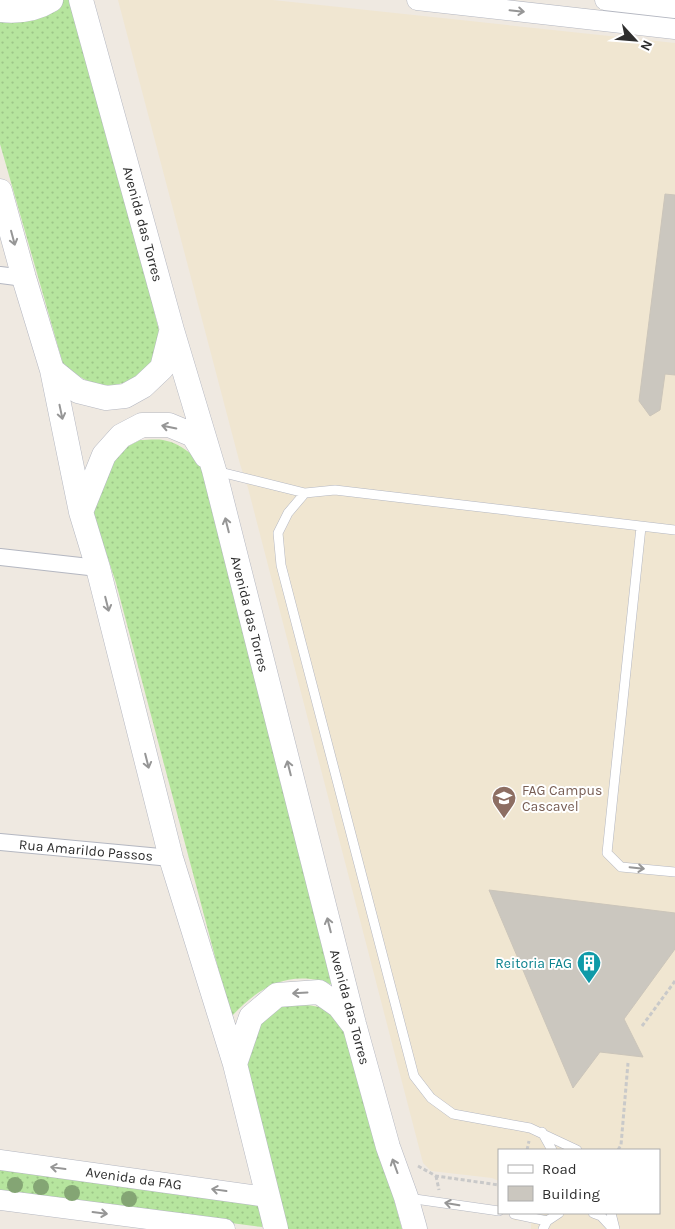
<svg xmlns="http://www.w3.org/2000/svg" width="675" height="1229" viewBox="0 0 675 1229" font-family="Karla,sans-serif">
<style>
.education{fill:#f0e6d1}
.grass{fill:url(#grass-dots)}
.building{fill:#cbc7bf;stroke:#cbc5ba}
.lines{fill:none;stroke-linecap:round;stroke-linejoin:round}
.service-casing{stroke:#b4b7c1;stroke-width:10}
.minor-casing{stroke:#b4b7c1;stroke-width:18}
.tertiary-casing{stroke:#b4b7c1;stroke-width:21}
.secondary-casing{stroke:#b4b7c1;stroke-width:25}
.path{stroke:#c9c9c9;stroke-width:3;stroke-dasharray:4 2.5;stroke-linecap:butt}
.service{stroke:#fff;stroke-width:9}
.minor{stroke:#fff;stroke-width:16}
.tertiary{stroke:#fff;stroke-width:20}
.secondary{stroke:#fff;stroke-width:24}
.tree{fill:#84a574}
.oneway{stroke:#969696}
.labels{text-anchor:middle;stroke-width:4;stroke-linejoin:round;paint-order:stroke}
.street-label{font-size:14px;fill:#2e2e2e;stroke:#fff}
.education-label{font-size:14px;fill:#785e54;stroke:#fff;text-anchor:start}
.culture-label{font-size:14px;fill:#0d838f;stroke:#fff;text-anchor:end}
</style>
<defs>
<pattern id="grass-dots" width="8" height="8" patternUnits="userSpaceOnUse" patternTransform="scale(1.25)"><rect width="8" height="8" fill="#b6e59e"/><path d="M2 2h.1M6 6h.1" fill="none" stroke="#9dc588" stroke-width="1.8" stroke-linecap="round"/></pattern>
</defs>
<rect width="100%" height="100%" fill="#efe9e1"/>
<!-- education -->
<path class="education" d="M118,0h155l402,43v1186h-144v-7l-18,-2 1,-7h145v-63h-160v31l-7,-3 -61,-7 -8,-8 -175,-675 -8,-24z"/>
<!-- grass -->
<path class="grass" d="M0,0h79l81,335c-1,6 0,14 -3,19 -3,8 -12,15 -18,20 -28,21 -52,11 -76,-10l-63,-220z
M140,440c7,0 16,-1 23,0 22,4 37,22 50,37l128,512c-7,-3 -14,-7 -22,-9 -39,-7 -62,10 -88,37l-115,-434 -23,-70 6,-26 22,-37z
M297,1005c28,0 36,5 52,27l53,197h-117l-40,-164 13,-39 22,-19z
M0,1169l262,33v25l-262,-34z"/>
<!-- building -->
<path class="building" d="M665,194l10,1v180l-10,-1 -5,36 -10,6 -11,-15z
M489,890l186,23v36l-51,70 19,38 -43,-5 -27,36z"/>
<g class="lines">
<defs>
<path id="service" d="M216,471l89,22
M641,527l-34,326 14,14 54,5
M542,1132l10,18
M577,1150l-47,-22 -77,-14 -22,-16 -17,-22 -133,-511 -3,-32 10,-20 17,-20 30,-3 340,40
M408,1198l91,13
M593,1213l8,3 12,13
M611,1213l4,16
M514,1214l33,7
M543,1229l4,-8 12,-8"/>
<path id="minor" d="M0,275l24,3
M0,557l98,11
M0,842l171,16"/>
<path id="tertiary" d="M417,0l258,29
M605,0l70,8
M0,1160l267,37
M0,1200l225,29"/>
<path id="secondary" d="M81,0l91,330 42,140 140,554 34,123 18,50 9,32
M0,10c18,2 35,0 51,-10
M0,191l24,87 28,92 29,142 17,56 73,290 64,206 41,165
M52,370l26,21 28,7 19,-2 18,-10 19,-18 9,-36
M81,512l23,-57 17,-19 21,-11h27l24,10 13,21
M235,1064l16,-47 26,-22 42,-3 20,14 13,17"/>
</defs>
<!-- service casing -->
<use href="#service" class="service-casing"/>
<!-- minor casing -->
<use href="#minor" class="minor-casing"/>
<!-- tertiary casing -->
<use href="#tertiary" class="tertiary-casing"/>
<!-- secondary casing -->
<use href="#secondary" class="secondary-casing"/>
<!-- path -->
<path class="path" d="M642,1026l33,-45
M527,1150l2,-9
M618,1150l3,-5 7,-82
M418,1166l18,10 63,9
M436,1176l3,14"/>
<!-- service -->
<use href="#service" class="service"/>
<!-- minor -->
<use href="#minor" class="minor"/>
<!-- tertiary -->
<use href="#tertiary" class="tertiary"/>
<!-- secondary -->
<use href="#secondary" class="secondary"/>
</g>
<!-- trees -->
<g class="tree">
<circle cx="15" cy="1185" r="8"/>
<circle cx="41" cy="1187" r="8"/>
<circle cx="72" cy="1193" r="8"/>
<circle cx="129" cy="1199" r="8"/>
</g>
<!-- one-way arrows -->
<defs><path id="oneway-shaft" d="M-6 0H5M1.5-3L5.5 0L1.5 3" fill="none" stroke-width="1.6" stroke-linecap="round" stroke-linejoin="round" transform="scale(1.25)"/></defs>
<g class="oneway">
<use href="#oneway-shaft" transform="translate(517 11) rotate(6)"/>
<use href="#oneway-shaft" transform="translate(13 238) rotate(75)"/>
<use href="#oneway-shaft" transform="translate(61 412) rotate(78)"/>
<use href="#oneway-shaft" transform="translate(169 427) rotate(-168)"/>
<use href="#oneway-shaft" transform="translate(227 525) rotate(-104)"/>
<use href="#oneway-shaft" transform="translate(107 604) rotate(76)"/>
<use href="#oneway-shaft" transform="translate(147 761) rotate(76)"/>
<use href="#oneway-shaft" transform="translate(289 768) rotate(-104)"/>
<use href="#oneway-shaft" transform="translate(637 868) rotate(6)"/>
<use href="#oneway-shaft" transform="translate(329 925) rotate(-104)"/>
<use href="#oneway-shaft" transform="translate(300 993) rotate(177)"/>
<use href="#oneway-shaft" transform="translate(395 1166) rotate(-110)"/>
<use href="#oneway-shaft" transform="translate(58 1168) rotate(-172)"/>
<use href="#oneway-shaft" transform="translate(219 1190) rotate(-172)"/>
<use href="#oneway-shaft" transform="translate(452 1204) rotate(-171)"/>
<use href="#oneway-shaft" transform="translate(100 1213) rotate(7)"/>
</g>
<!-- icons -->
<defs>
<symbol id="university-pin" viewBox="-11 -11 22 30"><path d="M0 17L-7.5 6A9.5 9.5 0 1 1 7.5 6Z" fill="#8d6e63" stroke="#fff"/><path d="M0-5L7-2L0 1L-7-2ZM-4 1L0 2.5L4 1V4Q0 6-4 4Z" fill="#fff"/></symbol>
<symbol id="building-pin" viewBox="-11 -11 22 30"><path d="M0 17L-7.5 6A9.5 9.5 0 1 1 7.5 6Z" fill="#0f9aa8" stroke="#fff"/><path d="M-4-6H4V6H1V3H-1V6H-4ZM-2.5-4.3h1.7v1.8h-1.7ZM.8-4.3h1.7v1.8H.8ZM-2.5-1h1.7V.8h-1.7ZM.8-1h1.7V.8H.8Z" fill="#fff"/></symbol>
</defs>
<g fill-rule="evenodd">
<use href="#university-pin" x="490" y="784" width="28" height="38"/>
<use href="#building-pin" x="575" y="949" width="28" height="38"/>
</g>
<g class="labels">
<!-- street labels -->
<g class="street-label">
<text transform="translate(143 224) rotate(75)" y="5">Avenida das Torres</text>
<text transform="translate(250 614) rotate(76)" y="5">Avenida das Torres</text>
<text transform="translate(86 850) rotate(5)" y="5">Rua Amarildo Passos</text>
<text transform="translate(350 1007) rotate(75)" y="5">Avenida das Torres</text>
<text transform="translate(134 1178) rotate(8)" y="5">Avenida da FAG</text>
</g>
<!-- education labels -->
<g class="education-label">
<text x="522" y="795">FAG Campus<tspan x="522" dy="16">Cascavel</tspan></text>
</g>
<!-- culture labels -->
<g class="culture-label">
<text x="572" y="968">Reitoria FAG</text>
</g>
</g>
<!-- legend -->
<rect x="498" y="1149" width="162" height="65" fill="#ffffff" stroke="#ababab"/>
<rect x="508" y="1165" width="25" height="8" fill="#ffffff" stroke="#ababab"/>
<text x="542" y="1174" font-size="15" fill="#2e2e2e">Road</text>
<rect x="508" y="1186" width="25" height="15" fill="#cbc7bf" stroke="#ababab"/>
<text x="542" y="1199" font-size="15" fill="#2e2e2e">Building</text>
<!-- north arrow -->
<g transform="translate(635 40) rotate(116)" stroke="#ffffff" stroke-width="4" paint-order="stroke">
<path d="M0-4L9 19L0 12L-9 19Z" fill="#2e2e2e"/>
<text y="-8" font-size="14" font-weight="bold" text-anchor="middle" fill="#2e2e2e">N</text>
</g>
</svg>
